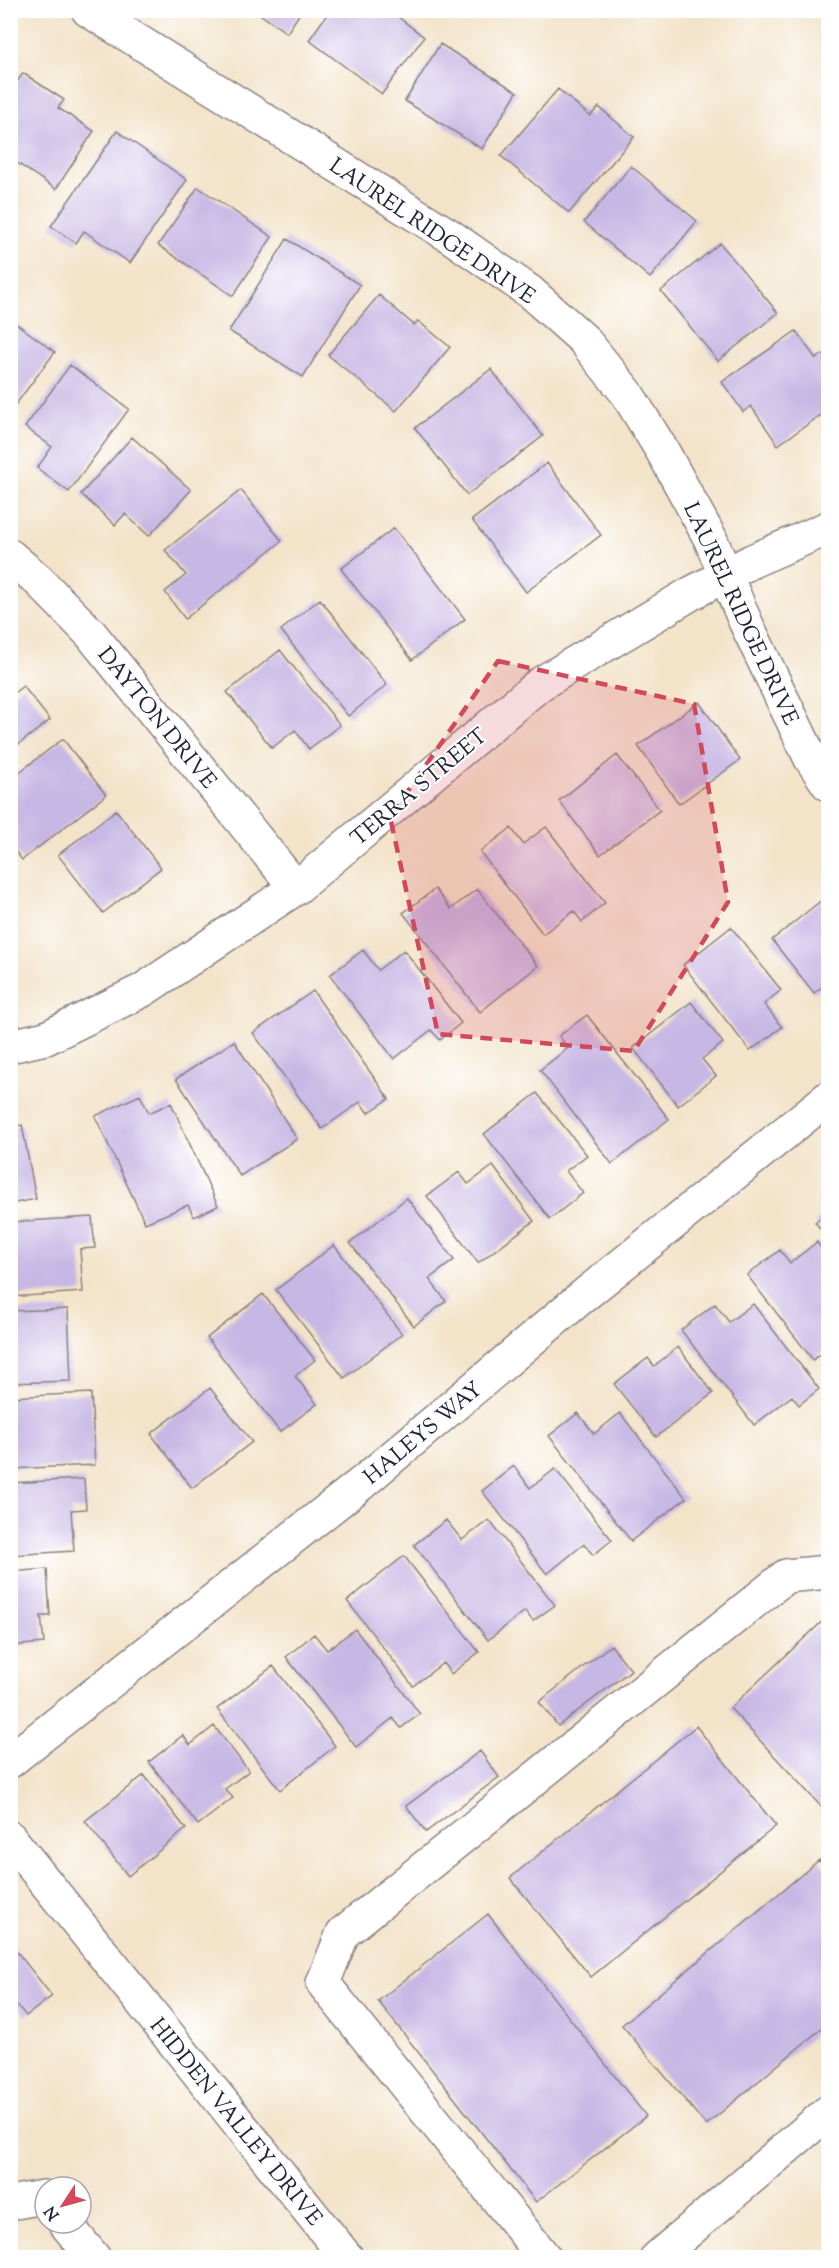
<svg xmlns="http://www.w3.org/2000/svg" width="839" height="2268" viewBox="0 0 839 2268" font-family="'Sorts Mill Goudy',serif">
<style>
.building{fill:#c7b7e4}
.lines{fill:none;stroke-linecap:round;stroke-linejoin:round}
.minor-casing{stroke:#8a8282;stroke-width:36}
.minor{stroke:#fff;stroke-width:33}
.marked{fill:#d1495b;fill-opacity:0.2;stroke:#d1495b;stroke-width:4.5;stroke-dasharray:12 8;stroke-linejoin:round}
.labels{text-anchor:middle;stroke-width:4.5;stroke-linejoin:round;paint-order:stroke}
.street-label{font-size:22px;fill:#22223b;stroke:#fff}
</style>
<rect width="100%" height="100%" fill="#fff"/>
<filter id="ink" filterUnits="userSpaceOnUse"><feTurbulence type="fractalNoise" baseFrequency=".0167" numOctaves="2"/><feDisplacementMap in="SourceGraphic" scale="12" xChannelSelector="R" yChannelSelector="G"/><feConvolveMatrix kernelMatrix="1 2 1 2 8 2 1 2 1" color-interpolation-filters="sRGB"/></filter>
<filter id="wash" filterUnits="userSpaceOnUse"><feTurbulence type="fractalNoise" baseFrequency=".008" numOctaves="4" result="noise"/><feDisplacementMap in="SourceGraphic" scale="24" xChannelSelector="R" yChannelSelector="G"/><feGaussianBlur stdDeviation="1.35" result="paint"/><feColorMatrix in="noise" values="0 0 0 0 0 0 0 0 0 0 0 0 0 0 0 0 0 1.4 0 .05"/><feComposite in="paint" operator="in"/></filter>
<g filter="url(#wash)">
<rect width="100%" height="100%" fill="#f3e3c9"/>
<g id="blocks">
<!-- building -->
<path class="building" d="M254,10h48l-15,23z
M330,10h59l35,27 -42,57 -73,-54z
M440,44l77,48 -35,57 -77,-48z
M23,73l41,27 -6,8 36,23 -38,58 -46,-31v-66z
M558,89l32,27 9,-9 35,30 -65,76 -68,-57z
M117,131l70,49 -57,83 -46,-32 -8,12 -25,-17z
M631,166l66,55 -47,57 -66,-56z
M198,187l74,50 -39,59 -75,-51z
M287,239l73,46 -57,92 -74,-46z
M720,243l58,70 -60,48 -57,-70z
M379,295l35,30 4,-4 32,26 -54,64 -68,-56z
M10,319l45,33 -45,60z
M796,331l20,28 7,-5 5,7v49l-50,35 -27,-39 -8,6 -21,-30z
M70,365l59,44 -60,83 -32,-24 15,-21 -27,-20z
M491,369l52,67 -76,59 -52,-67z
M132,437l59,53 -42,46 -24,-22 -10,11 -34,-31z
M547,463l54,72 -75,57 -54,-72z
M241,490l41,51 -97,78 -20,-27 21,-17 -21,-25z
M394,528l71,91 -53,41 -71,-91z
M320,599l67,86 -39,31 -67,-86z
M280,650l60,75 -31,24 -14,-19 -23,18 -45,-56z
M23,686l27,34 -40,31v-55z
M699,702l41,58 -61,44 -41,-58z
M63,739l43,56 -84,65 -12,-15v-66z
M617,755l43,55 -60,45 -41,-54z
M116,810l45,58 -58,45 -45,-58z
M546,827l59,76 -23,19 -8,-11 -31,23 -63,-82 31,-24 12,16z
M435,889l16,20 26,-20 61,77 -58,46 -77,-99z
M828,895v87l-14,11 -42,-53z
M731,927l50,63 -17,14 18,23 -32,24 -67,-86z
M363,950l15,20 26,-20 57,73 -21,17 -9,-10 -37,29 -64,-84z
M313,991l76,108 -21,14 -8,-11 -38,27 -69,-96z
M691,1002l32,41 -21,16 14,17 -38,30 -45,-58z
M587,1015l82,104 -57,45 -72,-94 28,-22 -9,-12z
M234,1041l63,98 -57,37 -64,-97z
M537,1093l50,62 -21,16 17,22 -33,26 -66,-85z
M140,1095l9,18 22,-10 47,103 -24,11 -6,-12 -43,18 -50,-107z
M22,1125l14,74 -26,5v-77z
M493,1166l41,55 -56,42 -51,-67 32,-24 9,12z
M407,1198l47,62 -25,19 17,22 -32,25 -64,-83z
M828,1211v28l-13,-17z
M92,1217l3,31 -15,1 3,43 -73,5v-75z
M817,1242l11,16v90l-15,12 -66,-85 33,-25 10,13z
M334,1245l68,89 -58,44 -68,-88z
M263,1294l52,66 -20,16 22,28 -37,28 -73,-94z
M715,1304l14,18 24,-18 66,85 -20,16 -7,-9 -38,29 -73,-95z
M68,1309l3,72 -61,2v-72z
M678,1347l35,46 -57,44 -42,-53 34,-26 6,8z
M210,1388l42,54 -60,46 -41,-54z
M91,1393l4,72 -85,4v-72z
M578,1413l16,21 26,-21 66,85 -55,43 -82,-105z
M514,1466l16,22 25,-19 57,71 -19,15 -9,-11 -37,30 -65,-83z
M84,1479l2,30 -15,1 3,41 -64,4v-72z
M446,1520l16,20 27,-20 66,85 -22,16 -8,-10 -37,29 -74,-95z
M404,1556l75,96 -28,22 -8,-11 -30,23 -66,-85z
M47,1569l3,47h-9l3,27 -34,3v-74z
M828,1616v198l-98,-106z
M355,1629l65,85 -19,14 -8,-10 -37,29 -70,-90 28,-23 13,16z
M611,1645l20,25 -73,56 -19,-24z
M273,1666l62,80 -55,44 -63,-81z
M214,1726l35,45 -24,18 8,9 -35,27 -49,-63 34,-27 7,10z
M696,1726l80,100 -185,151 -81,-99z
M480,1751l19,26 -73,55 -20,-26z
M144,1775l42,54 -58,47 -43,-55z
M819,1860l9,11v152l-122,102 -84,-100z
M488,1914l158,202 -110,86 -158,-201z
M10,1943l42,53 -26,20 -8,-10 -8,6z"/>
</g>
</g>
<g filter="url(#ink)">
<use href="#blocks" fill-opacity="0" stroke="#8a8282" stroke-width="1.5"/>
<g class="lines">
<defs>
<path id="minor" d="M88,10l362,226 80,56 53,47 43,53 37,60 47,86 35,83 66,138 17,25
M10,556l28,24 52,53 206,255
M10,1046l36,-8 97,-48 153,-102 244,-204 150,-90 62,-33 76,-33
M10,1761l352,-278 215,-182 251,-203
M10,1838l337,420
M10,2203l33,-6 2,2
M65,2223l29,35
M545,2258l-222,-275 20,-50 443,-357 42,-4
M657,2258l171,-146"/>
</defs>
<!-- minor casing -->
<use href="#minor" class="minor-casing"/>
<!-- minor -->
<use href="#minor" class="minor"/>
</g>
</g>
<!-- marked area -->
<path class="marked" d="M498,661l196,43 34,198 -94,149 -196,-17 -48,-217z"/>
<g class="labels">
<!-- street labels -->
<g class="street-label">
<text transform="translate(433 230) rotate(34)" y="8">LAUREL RIDGE DRIVE</text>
<text transform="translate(742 613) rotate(65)" y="8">LAUREL RIDGE DRIVE</text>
<text transform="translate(158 717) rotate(51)" y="8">DAYTON DRIVE</text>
<text transform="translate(418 786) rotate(-40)" y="8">TERRA STREET</text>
<text transform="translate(422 1432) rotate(-40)" y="8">HALEYS WAY</text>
<text transform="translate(237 2121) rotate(51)" y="8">HIDDEN VALLEY DRIVE</text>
</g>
</g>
<!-- margin -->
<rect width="839" height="2268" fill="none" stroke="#fff" stroke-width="36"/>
<!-- north arrow -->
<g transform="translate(63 2205) rotate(234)"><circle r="28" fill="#ffffff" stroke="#a7a7b1" stroke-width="1.5"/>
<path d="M0-4.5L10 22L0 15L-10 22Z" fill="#d1495b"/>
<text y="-9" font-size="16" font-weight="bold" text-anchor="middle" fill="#22223b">N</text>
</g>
</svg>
